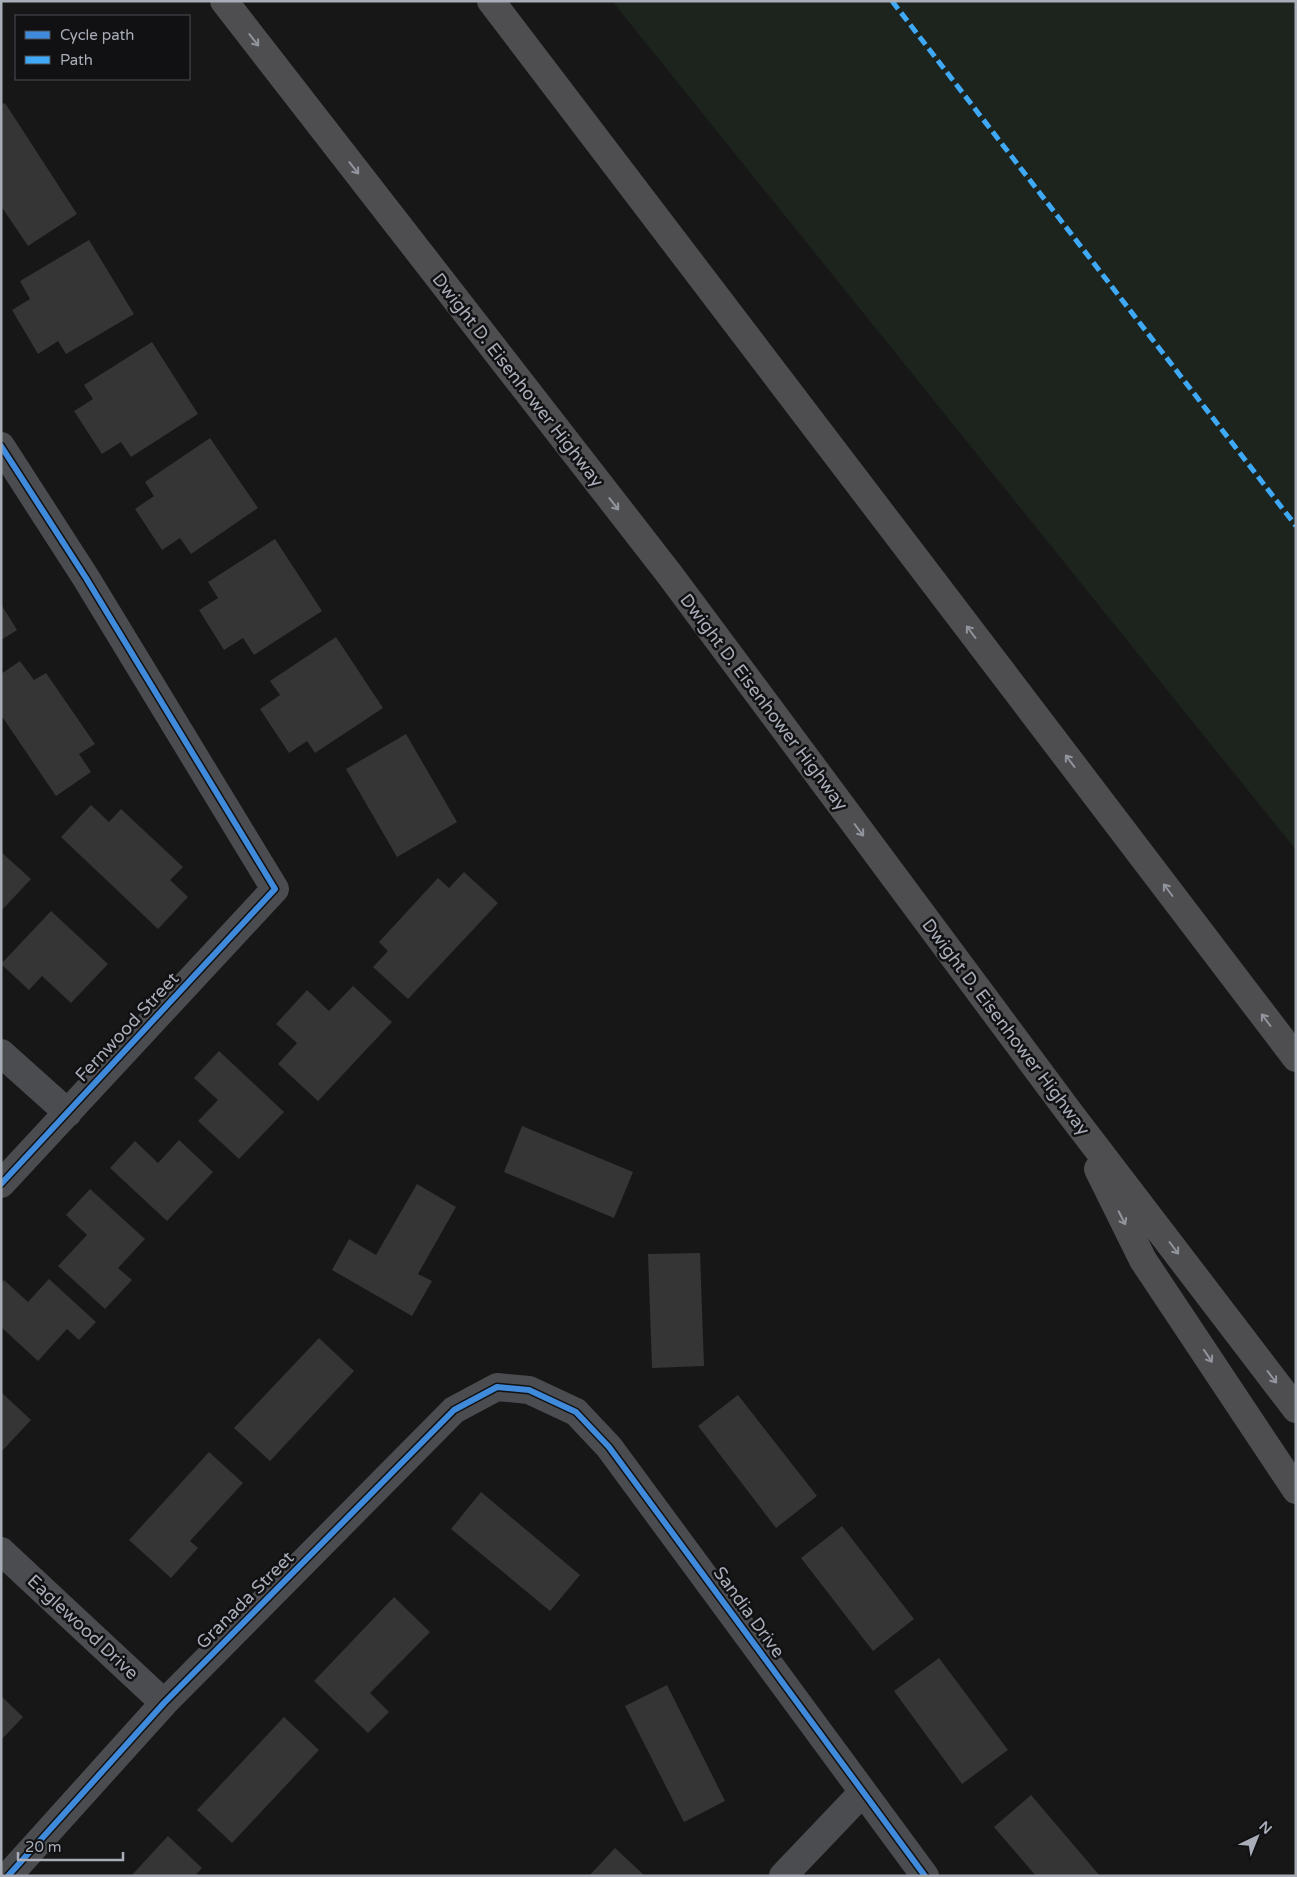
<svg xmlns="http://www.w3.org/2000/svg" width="1297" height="1877" viewBox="0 0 1297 1877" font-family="'Varela Round',sans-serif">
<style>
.green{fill:#1d241e}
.building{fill:#353536}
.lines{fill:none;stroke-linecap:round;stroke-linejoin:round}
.street{stroke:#4b4c50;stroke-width:28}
.highway{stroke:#4e4e51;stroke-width:28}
.quiet{stroke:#3fa9f5;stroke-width:5;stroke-dasharray:10 5;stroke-linecap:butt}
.cycleway-casing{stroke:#111113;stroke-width:9}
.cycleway{stroke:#408adc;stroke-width:6}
.oneway{stroke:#92959e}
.labels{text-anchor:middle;stroke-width:5;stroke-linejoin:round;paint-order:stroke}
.street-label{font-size:18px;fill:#a8adb8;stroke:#111113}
</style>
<rect width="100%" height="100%" fill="#171717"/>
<!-- green -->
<path class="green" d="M612,1h684v849z"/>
<!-- building -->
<path class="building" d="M5,103l72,111 -49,32 -27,-40v-101z
M89,240l45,74 -68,40 -8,-13 -20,13 -26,-44 18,-11 -10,-18z
M152,342l46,72 -67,43 -10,-15 -19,12 -28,-43 19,-12 -9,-14z
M210,438l48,70 -67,46 -11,-16 -18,12 -27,-41 19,-13 -9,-14z
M275,539l47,72 -68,44 -11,-17 -19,12 -25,-40 19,-12 -10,-16z
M1,604l16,26 -16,10z
M336,637l47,71 -68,45 -8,-12 -18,12 -29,-44 20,-14 -10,-14z
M20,661l14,19 12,-7 49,71 -16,10 12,18 -35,24 -55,-81v-41z
M406,734l51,88 -60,35 -51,-88z
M91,805l18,17 12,-13 62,58 -13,13 18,17 -30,32 -97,-92z
M1,852l30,27 -30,32z
M464,872l34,31 -90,96 -35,-32 15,-16 -9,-9 59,-64 11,10z
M51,911l57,53 -37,39 -29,-27 -13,14 -28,-26z
M353,986l39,36 -74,79 -40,-37 19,-21 -21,-19 31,-34 22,21z
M219,1051l65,61 -45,47 -41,-38 20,-21 -24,-22z
M522,1126l111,46 -19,46 -110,-46z
M179,1140l34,32 -46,49 -57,-53 25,-27 23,22z
M417,1184l39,23 -38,67 14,7 -20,35 -80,-46 17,-31 27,16z
M90,1189l55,50 -27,29 14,12 -27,29 -47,-43 29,-31 -21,-20z
M700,1253l4,113 -52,2 -4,-114z
M49,1279l47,43 -17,18 -12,-11 -29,32 -37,-34v-44l3,-3 24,22z
M319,1338l35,33 -84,90 -36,-33z
M1,1392l30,28 -30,32z
M738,1395l79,101 -41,32 -78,-102z
M209,1452l34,31 -53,58 8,7 -27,30 -42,-38z
M481,1492l99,83 -30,36 -99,-82z
M842,1526l72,93 -41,32 -72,-93z
M394,1597l36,35 -60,61 19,19 -21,21 -54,-52z
M939,1658l69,92 -46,34 -68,-93z
M667,1685l58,116 -41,21 -59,-116z
M1,1696l22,21 -22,23z
M284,1717l35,33 -87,93 -35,-33z
M1031,1795l69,81h-64l-42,-49z
M168,1836l34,32 -7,8h-64z
M615,1848l30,28h-56z"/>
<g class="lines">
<!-- street -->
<path class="street" d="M1,446l85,132 189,311 -274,295
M1,1053l67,60
M1,1551l163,152
M8,1876l156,-173 290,-293 43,-23 32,3 47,22 33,35 316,429
M783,1876l80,-84"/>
<!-- highway -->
<path class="highway" d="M224,1l446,574 399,537 227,297
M491,1l805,1057
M1098,1169l45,91 153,230"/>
<!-- quiet -->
<path class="quiet" d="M892,1l404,525"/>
<defs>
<path id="cycleway" d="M1,446l85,132 189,311 -274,295
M8,1876l156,-173 290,-293 43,-23 32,3 47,22 33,35 316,429"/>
</defs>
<!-- cycleway casing -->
<use href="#cycleway" class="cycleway-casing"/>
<!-- cycleway -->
<use href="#cycleway" class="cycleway"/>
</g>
<!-- one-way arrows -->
<defs><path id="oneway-shaft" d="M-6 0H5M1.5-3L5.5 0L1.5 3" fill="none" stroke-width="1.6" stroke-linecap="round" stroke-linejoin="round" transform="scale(1.25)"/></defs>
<g class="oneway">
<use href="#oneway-shaft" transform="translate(254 40) rotate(52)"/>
<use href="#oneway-shaft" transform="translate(354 168) rotate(52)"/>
<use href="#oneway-shaft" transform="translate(614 504) rotate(52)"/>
<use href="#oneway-shaft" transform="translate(971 632) rotate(-127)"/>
<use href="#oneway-shaft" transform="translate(1070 761) rotate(-127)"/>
<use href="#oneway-shaft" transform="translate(859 830) rotate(53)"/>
<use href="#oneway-shaft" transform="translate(1168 890) rotate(-127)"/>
<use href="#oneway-shaft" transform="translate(1266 1020) rotate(-127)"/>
<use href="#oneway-shaft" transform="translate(1122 1218) rotate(63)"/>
<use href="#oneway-shaft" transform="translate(1174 1248) rotate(53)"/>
<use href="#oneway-shaft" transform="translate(1208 1356) rotate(56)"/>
<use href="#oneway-shaft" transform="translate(1272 1377) rotate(53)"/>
</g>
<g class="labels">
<!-- street labels -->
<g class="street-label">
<text transform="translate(518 380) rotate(52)" y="6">Dwight D. Eisenhower Highway</text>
<text transform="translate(764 702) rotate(53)" y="6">Dwight D. Eisenhower Highway</text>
<text transform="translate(127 1027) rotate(-47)" y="6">Fernwood Street</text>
<text transform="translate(1006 1027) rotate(53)" y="6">Dwight D. Eisenhower Highway</text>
<text transform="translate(245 1600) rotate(-45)" y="6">Granada Street</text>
<text transform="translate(749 1612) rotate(54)" y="6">Sandia Drive</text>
<text transform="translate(83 1627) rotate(43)" y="6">Eaglewood Drive</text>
</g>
</g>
<!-- border -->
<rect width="1297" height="1877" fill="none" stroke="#a8adb8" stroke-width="5"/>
<!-- legend -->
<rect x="15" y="15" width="175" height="65" fill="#111113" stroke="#4d4f55"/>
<rect x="25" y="31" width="25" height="8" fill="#408adc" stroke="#4d4f55"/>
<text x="60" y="40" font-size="15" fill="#a8adb8">Cycle path</text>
<rect x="25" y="56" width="25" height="8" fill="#3fa9f5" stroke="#4d4f55"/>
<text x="60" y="65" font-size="15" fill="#a8adb8">Path</text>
<!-- north arrow -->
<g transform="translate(1257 1837) rotate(43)" stroke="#111113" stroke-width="4" paint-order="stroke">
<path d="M0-4L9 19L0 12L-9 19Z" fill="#a8adb8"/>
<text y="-8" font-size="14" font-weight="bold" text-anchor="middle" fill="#a8adb8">N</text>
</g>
<!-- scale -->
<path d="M18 1852v8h105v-8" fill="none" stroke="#a8adb8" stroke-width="2.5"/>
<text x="25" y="1852" font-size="15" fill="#a8adb8" stroke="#111113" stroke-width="4" paint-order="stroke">20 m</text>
</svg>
